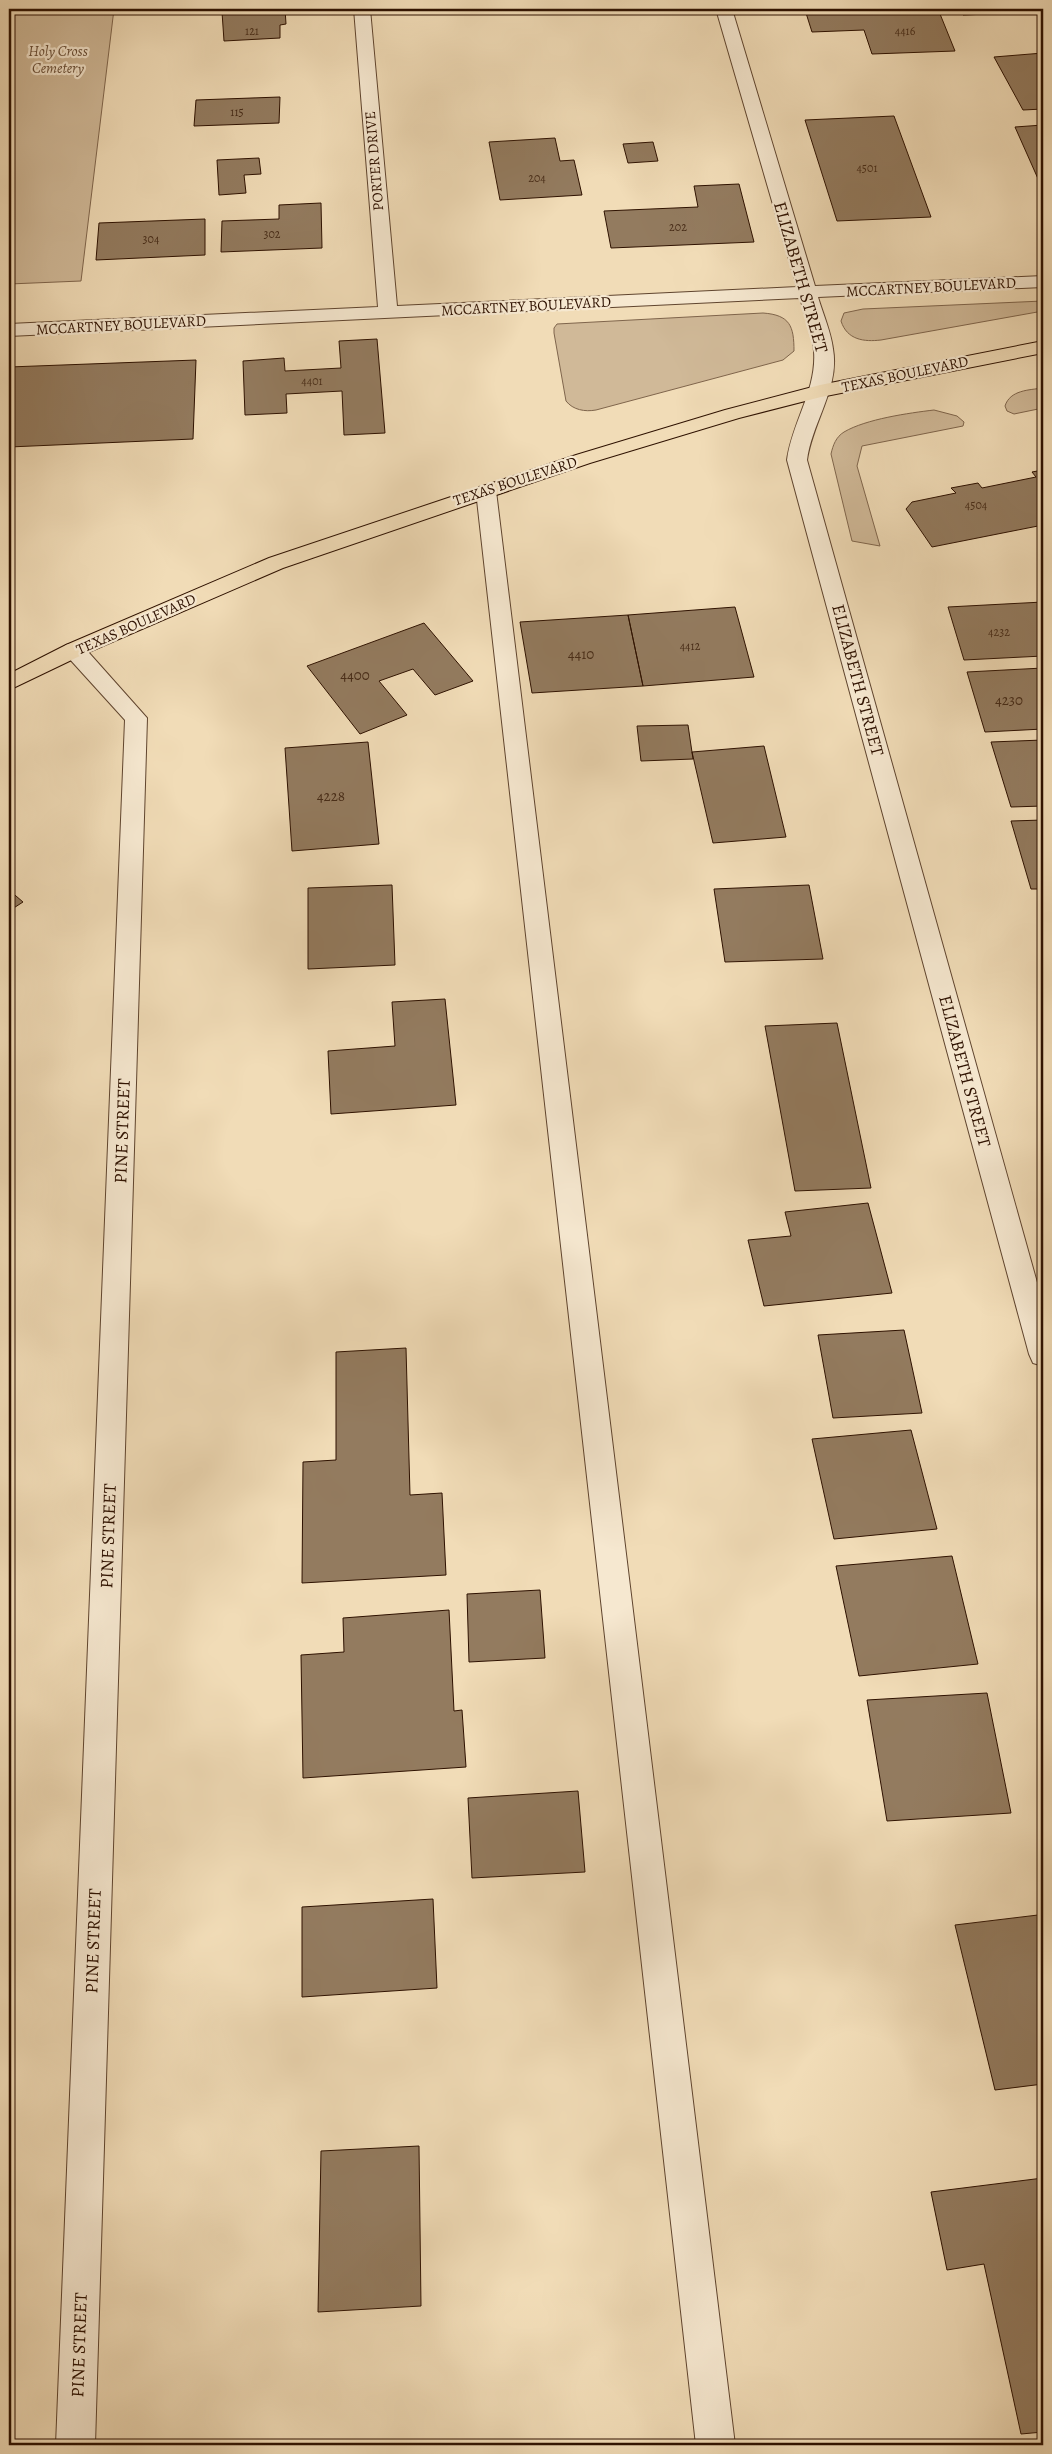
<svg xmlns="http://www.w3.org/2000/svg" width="1052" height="2454" viewBox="0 0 1052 2454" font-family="Alegreya,serif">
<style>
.green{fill:#d0b998;stroke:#7f654c}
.building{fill:#937b5f;stroke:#2e1100}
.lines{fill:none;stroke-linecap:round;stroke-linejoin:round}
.minor-casing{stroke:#5f442e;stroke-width:2}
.major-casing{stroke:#2e1100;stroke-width:2}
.minor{fill:#f6e8d0;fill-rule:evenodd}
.major{fill:#f1dcb7;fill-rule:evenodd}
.labels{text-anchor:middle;stroke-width:4.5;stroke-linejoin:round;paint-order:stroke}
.far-number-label{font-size:12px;fill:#472c18}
.far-park-label{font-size:15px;font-style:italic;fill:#674c35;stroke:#f6e8d0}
.far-street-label{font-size:15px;fill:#2e1100;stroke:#f6e8d0}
.number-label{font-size:15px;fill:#472c18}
.street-label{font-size:18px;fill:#2e1100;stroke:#f6e8d0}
</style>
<rect width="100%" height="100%" fill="#f1dcb7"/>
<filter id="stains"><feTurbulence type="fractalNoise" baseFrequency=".004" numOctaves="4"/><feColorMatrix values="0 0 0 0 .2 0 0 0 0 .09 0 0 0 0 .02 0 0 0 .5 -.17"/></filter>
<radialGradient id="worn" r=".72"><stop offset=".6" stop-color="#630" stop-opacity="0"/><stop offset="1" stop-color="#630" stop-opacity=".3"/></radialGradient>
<!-- green -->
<path class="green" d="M9,9h105l-33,272 -72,3z
M1043,301v10l-162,29c-17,2 -34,0 -40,-19l3,-8 19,-4z
M763,313c27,2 31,13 31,38l-11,9 -187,50c-11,2 -23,0 -30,-9l-12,-68v-5l3,-4z
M1043,388v20l-29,6 -7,-3 -2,-5c5,-16 24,-16 38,-18z
M934,410l23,6 7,6 -1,4 -101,20 -5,20 23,80 -28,-5 -21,-87c2,-9 5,-17 13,-22 22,-13 65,-19 90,-22z"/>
<!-- building -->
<path class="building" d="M232,9h53l1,15 -6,1v13l-56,3 -2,-29 10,-1z
M938,9l17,42 -83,3 -8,-24 -52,2 -6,-19z
M961,9h26l2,5 -26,1z
M1043,53v56l-20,1 -29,-53z
M280,97l-1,26 -85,3 2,-26z
M894,116l37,101 -94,4 -32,-101z
M1043,125v65l-28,-63z
M555,138l5,23 14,-1 8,35 -82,5 -11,-58z
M653,142l5,19 -30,2 -5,-19z
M259,158l2,16 -17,1 2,18 -27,2 -2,-35z
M739,184l15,58 -143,6 -7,-37 94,-4 -4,-21z
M321,203l1,45 -101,4 1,-31 57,-2v-14z
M205,219v36l-109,5 3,-37z
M377,339l8,94 -41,2 -2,-44 -56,3 1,19 -42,2 -2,-54 41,-3 1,13 56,-3 -2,-27z
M196,360l-3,79 -184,8v-80z
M1043,470v55l-111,22 -26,-38 6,-7 44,-9 -5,-5 27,-5 4,5 54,-11 -4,-5z
M1043,602v54l-79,4 -16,-53z
M735,607l19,70 -111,9 -15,-71z
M628,615l15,71 -111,7 -12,-71z
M424,623l49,58 -38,14 -22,-26 -34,12 28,34 -47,19 -53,-68z
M1043,668v61l-58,3 -18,-60z
M688,725l5,34 -52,2 -4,-35z
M1043,740v66l-32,1 -20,-65z
M368,742l11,102 -87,7 -7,-103z
M764,746l22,91 -73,6 -21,-91z
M1043,820v69h-12l-20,-68z
M392,885l3,80 -87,4v-81z
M809,885l14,74 -98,3 -11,-73z
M9,890l14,12 -14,9z
M445,999l11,106 -125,9 -3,-63 67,-5 -3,-44z
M837,1023l34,165 -76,3 -30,-165z
M868,1203l24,90 -128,13 -16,-66 43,-4 -6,-24z
M904,1330l18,83 -89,5 -15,-83z
M406,1348l4,147 32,-2 4,82 -144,8 1,-121 33,-2v-108z
M911,1430l26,99 -103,10 -22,-100z
M952,1556l26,108 -119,12 -23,-110z
M540,1590l5,68 -76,4 -2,-68z
M449,1610l5,101 8,-1 4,57 -163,11 -2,-123 43,-3 -1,-34z
M987,1693l24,120 -124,8 -20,-121z
M578,1791l7,81 -113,6 -4,-80z
M433,1899l4,89 -135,9v-90z
M1038,1915l5,21v148l-48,6 -40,-165z
M419,2146l2,160 -103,6 3,-161z
M1043,2178v254l-22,2 -37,-170 -37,6 -16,-78z"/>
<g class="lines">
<defs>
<path id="minor" d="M354,9h16l27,297 400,-19 -81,-278h16l83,277 228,-10v11l-225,10c5,17 13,35 15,52 7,39 -21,73 -26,111l236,844v62l-10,-3 -4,-9 -242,-894c5,-38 30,-70 27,-109 -1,-17 -9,-36 -14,-53l-791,38v-12l369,-17z
M486,485l7,2 3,4 239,1954h-39l-220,-1954 3,-4z
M74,643l8,2 65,73 -52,1727h-39l69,-1725 -59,-65 -3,-5 3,-5z"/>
<path id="major" d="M1043,341v12l-222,44 -82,21 -149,45 -307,105 -201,87 -73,35v-16l57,-29 203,-87 307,-103 149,-45 95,-25z"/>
</defs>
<!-- minor casing -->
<use href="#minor" class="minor-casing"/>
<!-- major casing -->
<use href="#major" class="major-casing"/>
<!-- minor -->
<use href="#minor" class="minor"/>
<!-- major -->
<use href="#major" class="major"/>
</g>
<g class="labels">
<!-- far-number labels -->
<g class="far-number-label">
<text x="252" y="35">121</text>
<text x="905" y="35">4416</text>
<text x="237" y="116">115</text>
<text x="867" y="172">4501</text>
<text x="537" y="182">204</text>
<text x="678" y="231">202</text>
<text x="272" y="238">302</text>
<text x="151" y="243">304</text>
<text x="312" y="385">4401</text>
<text x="976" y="509">4504</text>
<text x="999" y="636">4232</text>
<text x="690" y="650">4412</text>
</g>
<!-- far-park labels -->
<g class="far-park-label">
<text x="58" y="56">Holy Cross<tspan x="58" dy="17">Cemetery</tspan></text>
</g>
<!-- far-street labels -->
<g class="far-street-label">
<text transform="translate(374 161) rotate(-95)" y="5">PORTER DRIVE</text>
<text transform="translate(931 287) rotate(-3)" y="5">MCCARTNEY BOULEVARD</text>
<text transform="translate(526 306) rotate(-3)" y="5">MCCARTNEY BOULEVARD</text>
<text transform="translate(121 325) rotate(-3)" y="5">MCCARTNEY BOULEVARD</text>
<text transform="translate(905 374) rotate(-12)" y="5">TEXAS BOULEVARD</text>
<text transform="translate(515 481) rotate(-18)" y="5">TEXAS BOULEVARD</text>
<text transform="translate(136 624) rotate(-24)" y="5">TEXAS BOULEVARD</text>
</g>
<!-- number labels -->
<g class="number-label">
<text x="581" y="659">4410</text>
<text x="355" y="680">4400</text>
<text x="1009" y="705">4230</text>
<text x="331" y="801">4228</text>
</g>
<!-- street labels -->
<g class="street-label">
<text transform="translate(801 277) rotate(74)" y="6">ELIZABETH STREET</text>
<text transform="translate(858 680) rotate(75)" y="6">ELIZABETH STREET</text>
<text transform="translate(965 1071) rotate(75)" y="6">ELIZABETH STREET</text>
<text transform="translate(122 1131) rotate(-88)" y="6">PINE STREET</text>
<text transform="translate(108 1536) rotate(-88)" y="6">PINE STREET</text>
<text transform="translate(93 1941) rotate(-88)" y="6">PINE STREET</text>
<text transform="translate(79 2345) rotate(-88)" y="6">PINE STREET</text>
</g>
</g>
<!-- margin -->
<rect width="1052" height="2454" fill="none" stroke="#f1dcb7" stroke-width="30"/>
<rect x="10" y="10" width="1032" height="2434" fill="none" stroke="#2e1100" stroke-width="2.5"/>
<rect x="15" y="15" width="1022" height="2424" fill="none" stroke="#2e1100"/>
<rect width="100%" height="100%" filter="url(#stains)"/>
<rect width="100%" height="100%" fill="url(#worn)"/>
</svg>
